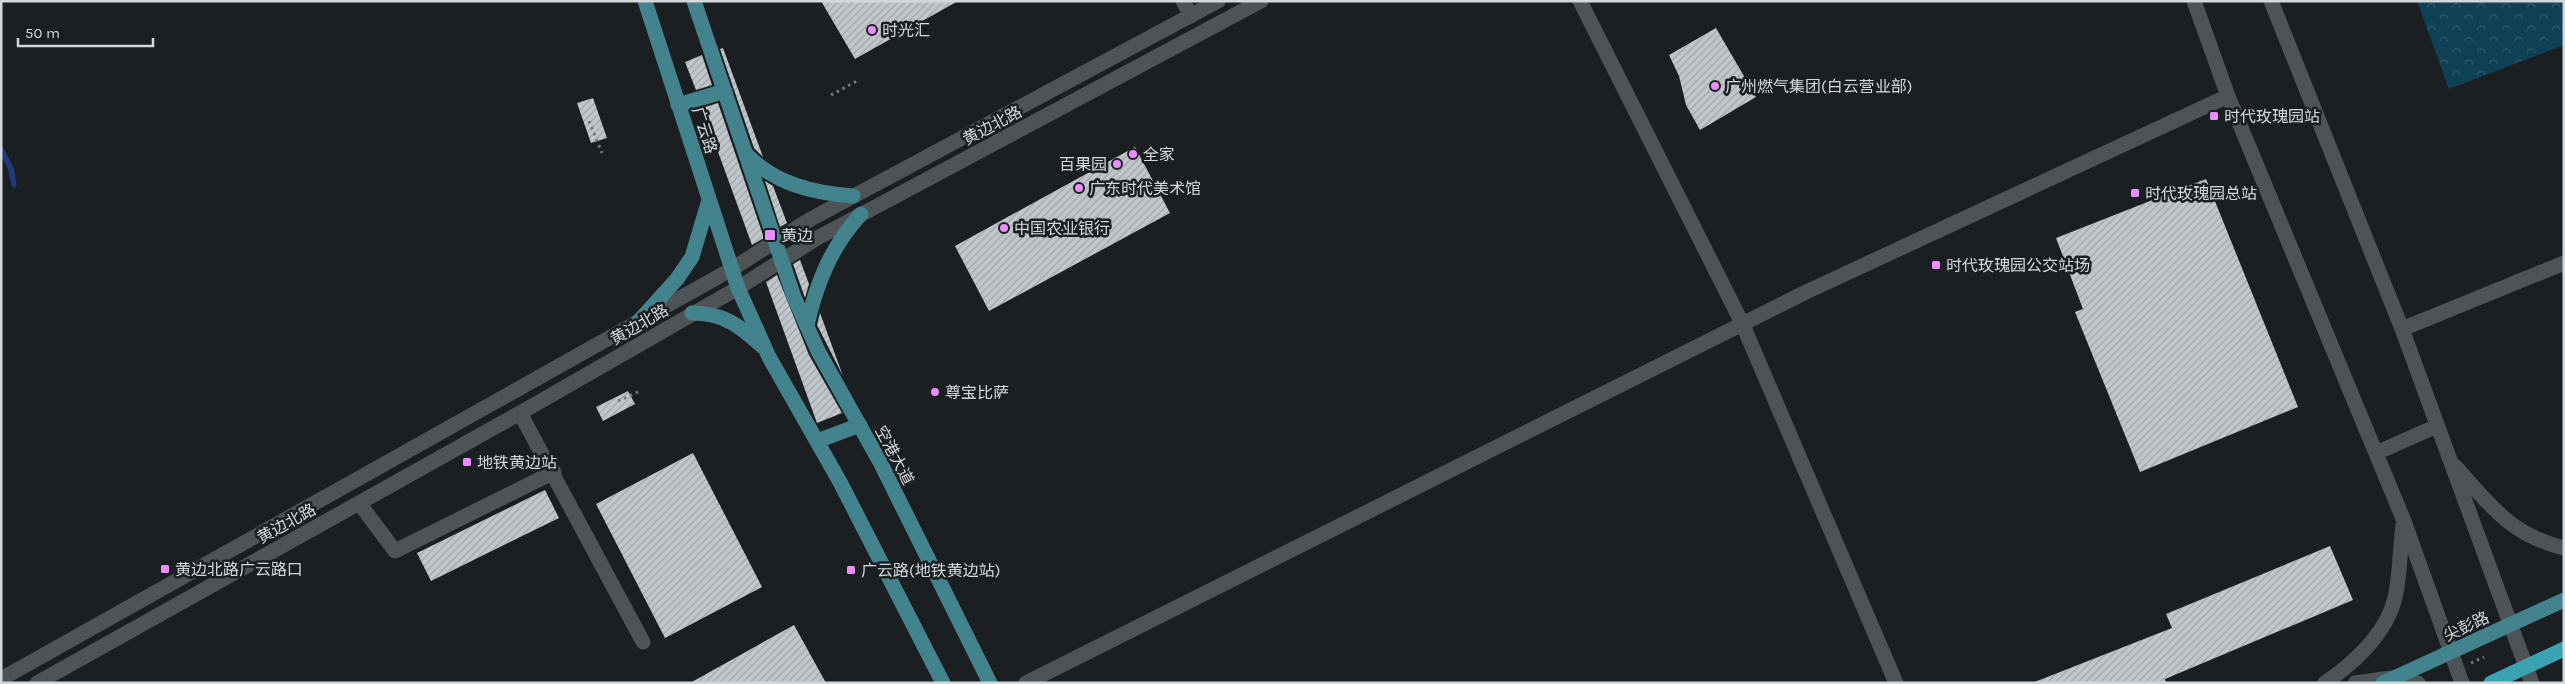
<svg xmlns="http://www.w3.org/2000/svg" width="2565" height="684" viewBox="0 0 2565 684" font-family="Karla,'Noto Sans SC',sans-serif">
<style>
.forest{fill:url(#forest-crowns)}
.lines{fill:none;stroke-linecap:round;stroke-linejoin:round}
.stream{stroke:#213a7c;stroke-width:5.5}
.building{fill:url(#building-hatch)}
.path{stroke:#75787b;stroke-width:3;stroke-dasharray:2.5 4;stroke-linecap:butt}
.minor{stroke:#4e5456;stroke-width:15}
.major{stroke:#43838d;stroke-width:15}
.highway{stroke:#3ba2b2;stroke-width:15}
.poi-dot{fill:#ea8dfd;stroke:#1b1f22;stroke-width:2}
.labels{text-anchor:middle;stroke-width:5;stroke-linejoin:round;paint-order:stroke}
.poi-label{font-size:16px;fill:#d5d8da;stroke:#1b1f22;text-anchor:start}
.street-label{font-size:16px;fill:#d5d8da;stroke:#1b1f22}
</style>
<defs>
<pattern id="forest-crowns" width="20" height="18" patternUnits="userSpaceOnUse" patternTransform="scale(1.25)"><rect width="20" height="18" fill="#0e4155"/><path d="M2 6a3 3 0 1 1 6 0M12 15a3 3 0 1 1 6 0" fill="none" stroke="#305c6d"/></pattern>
<pattern id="building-hatch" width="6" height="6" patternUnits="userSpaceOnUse" patternTransform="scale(1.25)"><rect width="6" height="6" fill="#c1c6ca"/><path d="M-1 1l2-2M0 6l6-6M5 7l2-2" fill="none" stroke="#a1a5a8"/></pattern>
</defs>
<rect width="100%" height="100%" fill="#1b1f22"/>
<!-- forest -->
<path class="forest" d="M2417,1h147v44l-115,44z"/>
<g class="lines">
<!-- stream -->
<path class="stream" d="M1,149l10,20 3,16"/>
</g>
<!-- building -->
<path class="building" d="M821,1h137l-103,58z
M1716,28l40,69 -56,33 -14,-25 -7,-29 -10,-21z
M723,48l40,109 -9,-9 -34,-99z
M702,55l10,30 -16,5 -11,-28z
M593,98l14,40 -16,5 -14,-40z
M718,103l46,135 -12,7 -50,-137z
M1135,147l35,66 -181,98 -34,-65z
M2206,179l92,228 -158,65 -65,-160 8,-3 -27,-71z
M765,181l8,5 14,37 -7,4z
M800,260l9,24 -4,14 -12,-34z
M777,275l32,80 33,58 -25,10 -51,-141z
M820,313l23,63 -26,-51z
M628,391l7,13 -32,17 -7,-14z
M693,453l69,134 -97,51 -69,-134z
M545,490l14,28 -128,63 -14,-28z
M2330,546l23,54 -188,79 1,4h-134l140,-55 -6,-14z
M794,625l32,58h-136z"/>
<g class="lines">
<!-- path -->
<path class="path" d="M831,95l26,-14
M589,121l13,32
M618,401l22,-10
M2471,663l13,-6"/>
<!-- minor -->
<path class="minor" d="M1183,1l8,15
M1580,1l162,322 154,360
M2194,1l34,95 176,425 58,162
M2271,1l131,328 130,354
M2402,329l162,-66
M520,413l123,229
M2376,453l61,-27
M2455,466c35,39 55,69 109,82
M359,503l36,48 159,-79
M1,679l731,-410 77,-49 409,-219
M37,683l483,-270 218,-125 81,-51 442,-236
M1026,683l778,-390 424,-197
M2325,683c29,-20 61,-49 70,-85 5,-23 5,-49 8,-73
M2355,683l36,-5 27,5"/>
<!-- major -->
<path class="major" d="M645,1l93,287 31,69 71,125 103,201
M694,1l100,296 24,54 62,111 110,221
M678,105l47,-14
M746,154c29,30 67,39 107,42
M692,313c32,0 48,13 71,34
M639,321l38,-42 15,-22 17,-57
M807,325c10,-43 24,-78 54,-111
M817,441l43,-16
M2383,683l181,-83"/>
<!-- highway -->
<path class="highway" d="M2491,683l73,-34"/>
</g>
<!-- markers -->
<g class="poi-dot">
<circle cx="872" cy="30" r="5"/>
<circle cx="1715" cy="86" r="5"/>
<rect x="2209" y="111" width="10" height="10" rx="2.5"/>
<circle cx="1133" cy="154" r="5"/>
<circle cx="1117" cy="164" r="5"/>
<circle cx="1079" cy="188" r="5"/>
<rect x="2130" y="188" width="10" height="10" rx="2.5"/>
<circle cx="1004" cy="228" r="5"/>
<rect x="764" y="229" width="12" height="12" rx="2.5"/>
<rect x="1931" y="260" width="10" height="10" rx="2.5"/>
<circle cx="935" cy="392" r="5"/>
<rect x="462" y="457" width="10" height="10" rx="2.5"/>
<rect x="160" y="564" width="10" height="10" rx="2.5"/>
<rect x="846" y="565" width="10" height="10" rx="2.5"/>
</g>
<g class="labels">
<!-- poi labels -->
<g class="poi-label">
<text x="882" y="36">时光汇</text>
<text x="1725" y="92">广州燃气集团(白云营业部)</text>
<text x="2224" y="122">时代玫瑰园站</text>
<text x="1143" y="160">全家</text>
<text x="1107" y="170" text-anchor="end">百果园</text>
<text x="1089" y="194">广东时代美术馆</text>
<text x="2145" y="199">时代玫瑰园总站</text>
<text x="1014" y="234">中国农业银行</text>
<text x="781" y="241">黄边</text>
<text x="1946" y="271">时代玫瑰园公交站场</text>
<text x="945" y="398">尊宝比萨</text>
<text x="477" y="468">地铁黄边站</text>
<text x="175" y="575">黄边北路广云路口</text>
<text x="861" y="576">广云路(地铁黄边站)</text>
</g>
<!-- street labels -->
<g class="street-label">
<text transform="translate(992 125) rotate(-28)" y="6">黄边北路</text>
<text transform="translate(705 130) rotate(72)" y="6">广云路</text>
<text transform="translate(639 324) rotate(-30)" y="6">黄边北路</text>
<text transform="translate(895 455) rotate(62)" y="6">空港大道</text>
<text transform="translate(286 523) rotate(-29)" y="6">黄边北路</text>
<text transform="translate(2466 626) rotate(-25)" y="6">尖彭路</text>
</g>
</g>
<!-- border -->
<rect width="2565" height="684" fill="none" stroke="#d5d8da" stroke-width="5"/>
<!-- scale -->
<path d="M18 38v8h135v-8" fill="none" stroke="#d5d8da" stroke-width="2.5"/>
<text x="25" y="38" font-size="15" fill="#d5d8da" stroke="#1b1f22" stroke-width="4" paint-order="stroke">50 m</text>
</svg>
